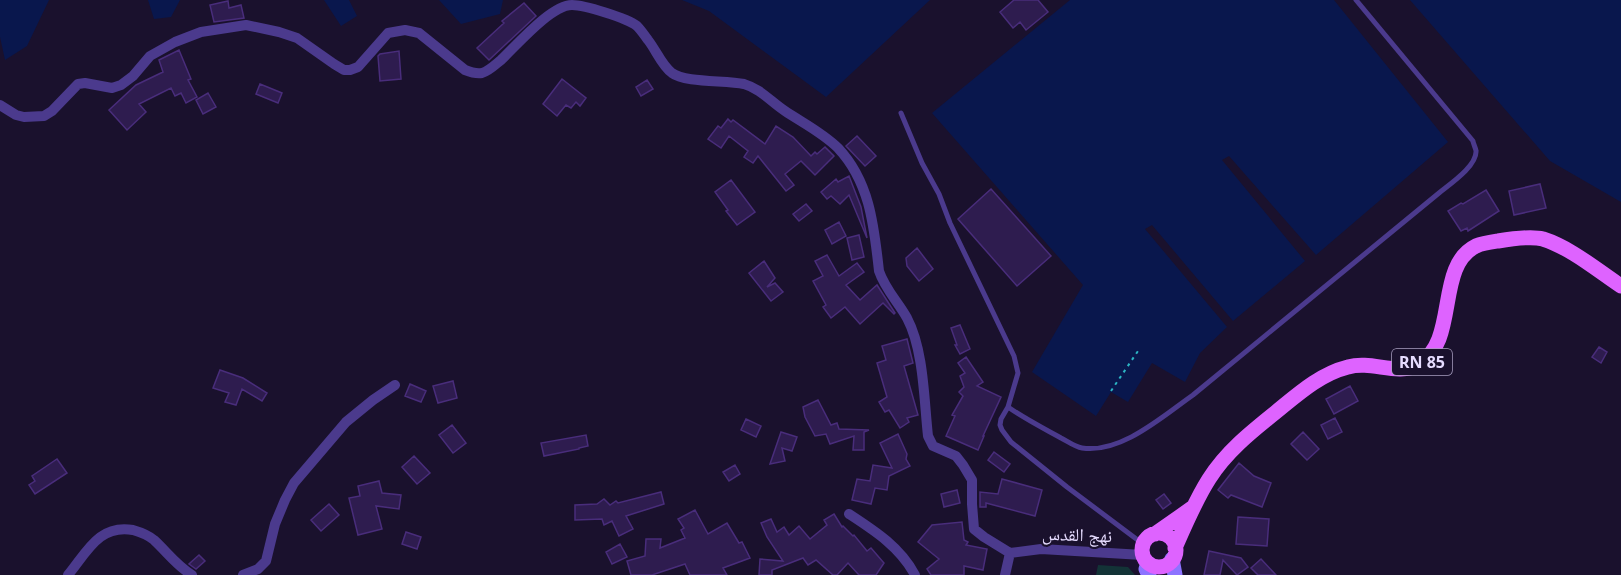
<svg xmlns="http://www.w3.org/2000/svg" width="1621" height="575" viewBox="0 0 1621 575" font-family="'Noto Sans','Noto Naskh Arabic',sans-serif">
<style>
.green{fill:#133337}
.water{fill:#09174d}
.building{fill:#2e1c4f;stroke:#492d7b;stroke-width:1.5}
.lines{fill:none;stroke-linecap:round;stroke-linejoin:round}
.path{stroke:#2cb4c3;stroke-width:2;stroke-dasharray:3 4.5;stroke-linecap:butt}
.service{stroke:#4b3a8d;stroke-width:5}
.minor{stroke:#4b3a8d;stroke-width:10}
.secondary{stroke:#8d73ff;stroke-width:15}
.primary{stroke:#de63ff;stroke-width:15}
.labels{text-anchor:middle;stroke-width:4.5;stroke-linejoin:round;paint-order:stroke}
.shield{fill:#1a112d;stroke:#a99fc0;stroke-width:1.5}
.shield-label{font-size:16px;font-weight:bold;fill:#e6dcff}
.street-label{font-size:18px;fill:#e6dcff;stroke:#1a112d}
</style>
<rect width="100%" height="100%" fill="#1a112d"/>
<!-- green -->
<path class="green" d="M1098,565l30,2 7,8h-39z"/>
<!-- water -->
<path class="water" d="M0,0h49l-22,46 -22,14 -5,-23z
M148,0h32l-9,17 -17,2z
M324,0h25l8,16 -16,10z
M439,0h64l-3,14 -39,10z
M682,0h248l-104,97 -117,-86z
M1070,0h264l114,142 -132,113 -87,-99 -7,4 83,101 -72,60 -81,-96 -7,4 82,98 -27,26 -15,29 -33,-19 -24,39 -17,-10 -15,24 -64,-44 51,-87 -151,-172z
M1410,0h211v202l-71,-41z"/>
<!-- building -->
<path class="building" d="M1014,0h24l10,12 -22,18 -6,-8 -7,6 -13,-16z
M228,1l1,7 12,-3 3,13 -30,4 -4,-17z
M524,3l12,13 -47,44 -12,-12 27,-25 -2,-2z
M179,50l12,29 -3,1 9,17 -11,6 -5,-10 -6,3 -4,-8 -32,16 7,8 -19,18 -18,-20 27,-25 27,-13 -4,-12z
M399,51l2,28 -21,2 -2,-25 2,-2z
M562,79l24,19 -6,8 -4,-4 -5,6 -5,-3 -9,11 -14,-12z
M647,80l6,9 -12,7 -5,-9z
M260,84l22,9 -4,10 -22,-9z
M208,93l8,14 -13,7 -7,-14z
M728,119l3,3 2,-2 32,24 11,-18 17,11 18,19 4,-4 2,2 8,-7 9,9 -19,19 -14,-14 -16,13 9,11 -8,6 -28,-35 -5,7 -9,-6 4,-6 -19,-15 -8,12 -13,-9 10,-13 3,2z
M857,136l19,20 -11,10 -19,-20z
M849,176l12,31 6,31 -18,-43 -9,9 -9,-8 -4,3 -6,-7 15,-13 2,3z
M731,180l24,32 -18,13 -11,-14 2,-1 -13,-18z
M1540,184l6,24 -32,7 -5,-24z
M991,189l60,67 -34,30 -59,-67z
M1486,190l13,21 -31,20 -1,-3 -6,3 -13,-20 13,-8 2,1z
M806,204l6,7 -13,10 -6,-7z
M839,222l7,14 -14,8 -7,-14z
M859,235l5,22 -12,3 -5,-22z
M917,248l16,21 -14,12 -12,-15 -1,-8z
M827,255l12,21 18,-13 7,9 -18,13 14,15 17,-15 18,28 -1,1 -11,-11 -23,21 -15,-17 -14,11 -8,-11 3,-2 -13,-24 10,-5 -8,-15z
M764,261l11,17 -8,9 8,-4 8,9 -12,9 -22,-28z
M960,325l10,24 -10,5 -5,-9h2l-6,-17z
M907,339l6,24 -9,3 14,49 -11,3 2,4 -9,6 -11,-18 -4,2 -6,-10 8,-5 -10,-34 9,-3 -4,-14z
M1599,347l8,5 -6,11 -9,-6z
M966,357l17,25 -6,4 24,11 -18,39h1l-6,14 -32,-14 9,-20 -3,-1 11,-19 -4,-4 5,-5 -4,-11 5,-3 -7,-10z
M220,370l23,8 24,15 -5,8 -20,-12 -6,16 -11,-3 4,-9 -16,-5z
M453,381l4,17 -19,5 -5,-17z
M410,384l16,7 -5,11 -16,-6z
M1350,386l8,15 -24,13 -8,-15z
M818,400l13,25 6,-2 2,6 30,1 -5,2v18h-11l1,-14 -24,8 -4,-10 -11,2 -10,-19 -2,-10z
M1335,418l7,14 -14,7 -7,-14z
M746,419l15,7 -5,11 -15,-7z
M452,425l14,18 -13,10 -14,-18z
M781,432l16,5 -5,14 -10,-3 3,13 -15,3z
M1303,432l16,17 -12,11 -16,-16z
M898,434l9,20 -1,5 4,7 -21,10 -2,14 -12,-2 -4,16 -19,-4 5,-21 13,2 3,-16 19,3 -12,-25z
M586,435l2,11 -9,2v1l-35,7 -3,-13z
M994,452l16,12 -6,8 -16,-12z
M414,456l16,17 -13,11 -15,-17z
M57,459l10,14 -32,21 -6,-9 6,-4 -3,-5z
M1239,463l15,13 17,7 -9,24 -31,-12 -3,3 -10,-8z
M735,465l5,9 -11,7 -6,-9z
M1002,479l40,11 -7,26 -49,-13v4h-6v-15l18,2z
M379,481l3,12 19,2 -2,14 -23,-3 6,23 -24,6 -9,-37 11,-2 -2,-10z
M957,490l3,13 -16,4 -3,-13z
M661,492l3,12 -38,12 7,13 -14,7 -7,-15 -8,4 -2,-6 -27,1v-15l22,-1 7,-5 6,6 6,-4 2,2z
M1164,494l7,9 -8,6 -7,-9z
M329,504l10,11 -18,16 -10,-11z
M695,510l13,24 19,-11 12,20 3,-1 8,16 -27,10 4,7h-37l-5,-11 -33,11h-21l-4,-14 18,-5 1,-17h15l-1,9 25,-10 -4,-8 3,-2 -6,-9z
M834,514l8,13 1,-1 10,10 1,-1 13,16 4,-3 13,15 -8,12h-17l-11,-12 -11,12h-4l-17,-15 -8,5 -5,-7 -31,12v5h-13l1,-16 23,2 -16,-24 -6,-14 10,-4 6,13 7,-5 5,8 10,-9 11,13 17,-14 -3,-5z
M1238,517l31,2 -2,27 -31,-2z
M962,522l2,18 4,2 -2,3 21,4 -4,21 -19,-4v9h-33l-4,-6 12,-10 -21,-17 14,-17z
M406,532l15,5 -4,12 -15,-5z
M620,544l7,13 -15,7 -6,-12z
M1209,551l32,7 7,9 -11,8 -14,-15 -3,15h-16z
M199,555l6,6 -9,8 -7,-5z
M1261,559l15,16h-18l-7,-7z"/>
<g class="lines">
<!-- path -->
<path class="path" d="M1111,391l29,-43"/>
<!-- service -->
<path class="service" d="M901,113l21,50 17,31 11,29 64,133 4,17 -10,34 -7,12 -1,6 2,5 9,12 56,45 76,57
M1008,407c17,12 35,21 53,31 6,3 14,9 21,10 39,6 81,-32 111,-53l246,-202c11,-9 38,-27 37,-42 0,-2 -3,-8 -3,-10l-117,-141"/>
<!-- minor -->
<path class="minor" d="M0,105l16,10 8,2 20,-1 8,-5 26,-27 7,-1 27,5 9,-3 12,-9 17,-20 25,-14 26,-10 45,-7 33,7 18,6 37,26 10,6h6l8,-3 30,-34 17,-3 14,3 46,37c5,2 11,4 17,3 7,-2 14,-9 19,-13 16,-15 50,-55 71,-55 12,0 55,13 65,21 4,4 8,10 11,14 8,10 14,26 24,33 13,10 54,7 72,11 17,5 27,18 41,27 18,12 38,22 53,37 32,34 36,78 41,123 6,18 19,31 28,47 17,32 17,83 21,118l5,10 23,10 7,9 9,15v24l2,25 10,8 26,16
M849,514c26,17 51,33 66,61
M1010,553l31,-4 102,6
M68,575c19,-23 31,-51 65,-45 7,2 15,5 21,10 13,12 23,26 38,35
M243,575l15,-6 8,-8 9,-37 10,-24 9,-17 52,-61 27,-22 22,-15
M1005,575l5,-22"/>
<!-- secondary -->
<path class="secondary" d="M1172,559l3,16
M1148,563l-2,6 3,6"/>
<!-- primary -->
<path class="primary" d="M1142 550a17 17 0 1 1 34 0a17 17 0 1 1-34 0Z
M1155,534l37,-26
M1175,548c10,-23 20,-47 34,-69 17,-27 42,-47 67,-67 22,-18 44,-38 72,-45 25,-7 49,10 71,-3 40,-23 16,-98 57,-118 7,-3 15,-4 22,-5 12,-2 34,-5 45,-2 28,9 54,31 78,47"/>
</g>
<g class="labels">
<!-- shield labels -->
<rect class="shield" x="1392" y="349" width="60" height="26" rx="4.5"/>
<g class="shield-label">
<text x="1422" y="368">RN 85</text>
</g>
<!-- street labels -->
<g class="street-label">
<text transform="translate(1077 535) rotate(2)" y="6">نهج القدس</text>
</g>
</g>
</svg>
